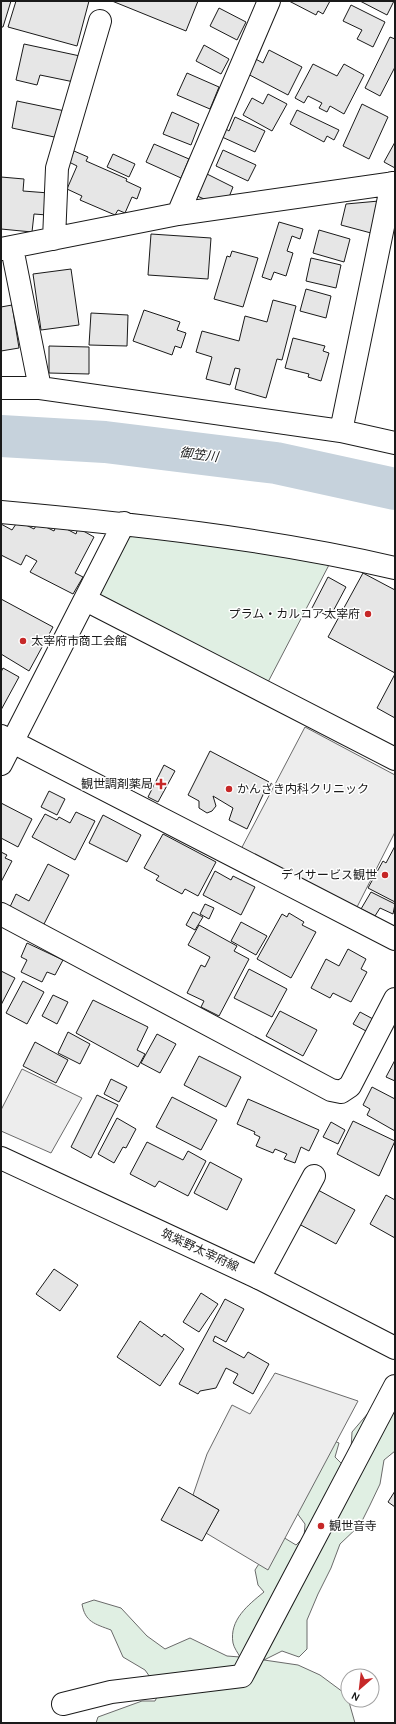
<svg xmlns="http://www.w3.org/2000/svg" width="396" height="1724" viewBox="0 0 396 1724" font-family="Karla,'Noto Sans JP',sans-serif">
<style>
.green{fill:#e0efe3;stroke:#6a6a6a}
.parking{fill:#ededed;stroke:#6a6a6a}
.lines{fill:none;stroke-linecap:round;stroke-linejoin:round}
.river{stroke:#c6d2dc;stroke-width:42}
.building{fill:#e6e6e6;stroke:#1a1a1a}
.minor-casing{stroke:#1a1a1a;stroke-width:24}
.major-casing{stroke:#1a1a1a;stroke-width:24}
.minor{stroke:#fff;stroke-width:22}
.major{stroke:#fff;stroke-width:22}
.poi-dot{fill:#c62828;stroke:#fff;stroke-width:1.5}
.labels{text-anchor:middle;stroke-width:3;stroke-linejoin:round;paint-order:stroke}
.poi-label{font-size:12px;fill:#1a1a1a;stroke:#fff;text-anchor:end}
.street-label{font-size:12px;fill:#1a1a1a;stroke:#fff}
.water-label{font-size:13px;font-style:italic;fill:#1a1a1a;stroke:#fff}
</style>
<rect width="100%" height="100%" fill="#fff"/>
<!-- green -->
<path class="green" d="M129,528l201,35 -63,121 -164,-82 -5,-14z
M375,1405l16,3 4,3v40l-11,9 -4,24 -10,21 -10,20 -20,19 -9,24 -13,26 -11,26v29l-8,8 -17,-6 -18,9 34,5 22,10 27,20 8,28h-259l2,-6 44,-16h13l5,-10 -15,-21 -22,-13 -12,-27c-16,-6 -26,-8 -29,-26l12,-4 27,8 26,28 18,13 25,-11 37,18 13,1c-2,-4 -6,-9 -7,-14 -4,-23 15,-38 31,-51l-6,-7 -3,-15 23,-36 18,11 8,-8 1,-13 -11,-15 35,-70 10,4 -4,14 8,8 8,-15 1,-18z"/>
<!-- parking -->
<path class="parking" d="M305,727l90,48v57l-40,79 -115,-60z
M22,1069l60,29 -31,55 -50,-22v-21z
M275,1373l83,28 -90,169 -62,-37 13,-23 -26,-15 14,-41 25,-49 18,9z"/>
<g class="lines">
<!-- river -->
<path class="river" d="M1,436l104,6 171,21 119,26"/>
</g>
<!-- building -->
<path class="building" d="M1,1h10l-8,26h-2z
M16,1h73l-12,45 -69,-19z
M112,1h86l-12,30z
M289,1h41l-7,13 -5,-3 -2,4z
M360,1h34l-7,14z
M351,5l34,17 -12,25 -16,-8 5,-9 -19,-9z
M219,8l27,14 -9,18 -27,-14z
M390,37l5,2v28l-15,29 -15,-8z
M24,44l56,12 -6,26 -34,-7 -3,10 -21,-5z
M204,45l25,14 -8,15 -25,-13z
M269,50l33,17 -14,28 -46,-24 8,-15 13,7z
M313,64l24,12 7,-12 20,11 -20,39 -14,-8 -3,6 -8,-4 3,-5 -14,-7 -4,7 -9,-5z
M187,73l32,14 -9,22 -33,-14z
M268,94l19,10 -15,27 -29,-16 9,-17 11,6z
M17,101l48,10 -6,27 -47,-10z
M362,104l26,13 -19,42 -26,-13z
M297,110l42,20 -5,10 -7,-4 -3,6 -34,-18z
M172,112l27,12 -8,21 -28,-11z
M235,117l30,14 -10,21 -33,-15 4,-8 3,2z
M395,142v26l-11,-6z
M154,144l35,15 -8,19 -35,-16z
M223,150l33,15 -8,16 -32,-15z
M74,151l14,6 -2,4 41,18 -1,2 15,7 -4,11 -5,-2 -7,16 -7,-3 -3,5 -35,-15 2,-4 -15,-7 10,-23 -8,-4z
M113,154l22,10 -6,13 -22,-10z
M205,173l28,14 -4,10 -18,5 -16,-7z
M1,177l23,2 -1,12 26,2 -2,22 -13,-1 -2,18 -31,-3z
M379,201l-8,32 -30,-8 5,-21z
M279,222l24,7 -3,10 -8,-3 -5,15 6,2 -7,23 -12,-4 -3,8 -9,-3z
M319,230l31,9 -6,23 -31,-9z
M151,234l60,4 -3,41 -60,-4z
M232,251l26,7 -15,49 -29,-8 13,-43 3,1z
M311,258l30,7 -5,23 -30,-7z
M71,269l8,56 -38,5 -8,-56z
M306,289l25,7 -5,22 -26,-7z
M273,300l23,6 -14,54 -5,-1 -11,39 -31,-9 5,-20 -5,-1 -5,17 -24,-6 6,-22 -16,-5 6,-21 37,10 6,-25 22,6z
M12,305l7,43 -18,3v-44z
M144,310l36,12 -3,8 9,3 -5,15 -6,-2 -3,9 -39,-14z
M91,313l37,2 -1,31 -38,-1z
M293,338l32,8 -2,5 6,2 -8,28 -13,-4 1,-3 -24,-6z
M49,346l40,1v27l-40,-1z
M18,521l16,8 4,-6 16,8 3,-7 19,10 2,-6 16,9 -19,36 8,4 -10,17 -43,-22 7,-11 -11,-6 -5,10 -20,-10v-31l11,6z
M363,573l32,17v83l-67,-36z
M328,577l18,10 -16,30 -18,-9z
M1,599l52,28 -24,44 -28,-17z
M3,668l16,9 -18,33v-38z
M395,674v44l-18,-10z
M210,751l59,31 -22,47 -18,-9 4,-12 -20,-12 3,10 -4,5 -5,2 -8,-5v-7l-11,-6z
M164,765l11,6 -17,31 -10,-5z
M49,791l16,8 -8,16 -16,-8z
M1,803l31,16 -14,28 -17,-9z
M76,812l19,9 -20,39 -43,-23 13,-23 12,6 2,-3 11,6z
M103,815l38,20 -14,27 -38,-19z
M163,834l53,28 -18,34 -13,-7 -3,5 -26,-14 3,-4 -15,-8z
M395,846v56l-27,-14 15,-27 3,2z
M1,852l6,3 -2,3 7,3 -11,21z
M48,864l21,11 -26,51 -34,-17 7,-15 13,7z
M215,871l16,9 2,-4 22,11 -14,28 -38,-20z
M371,892l24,12 -2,10 -13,-6 -5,8 -14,-7z
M205,904l9,4 -5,11 -9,-5z
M193,912l10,5 -8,13 -9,-5z
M289,913l15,9 -2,3 14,7 -25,46 -34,-19 25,-45 5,3z
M241,922l26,14 -11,19 -25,-14z
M199,925l38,21 -3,5 15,8 -30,57 -18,-9 3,-6 -17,-8 14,-28 4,2 5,-10 -22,-12z
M27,943l36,17 -8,15 -8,-3 -5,10 -21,-10 6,-12 -6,-3z
M348,949l18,10 -5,10 6,3 -16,30 -18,-9 -3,5 -19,-10 15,-29 13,7z
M249,969l38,20 -15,28 -38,-19z
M1,971l14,7 -14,27z
M23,981l21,11 -17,32 -21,-11z
M53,995l15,7 -11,22 -15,-8z
M93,1000l55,27 -11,23 8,4 -7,13 -62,-34z
M280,1011l37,19 -14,26 -37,-20z
M360,1012l13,7 -7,12 -13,-7z
M68,1032l22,12 -10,20 -22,-11z
M157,1034l19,10 -16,29 -19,-10z
M35,1042l33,18 -12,23 -33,-17z
M199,1056l42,21 -15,30 -42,-22z
M395,1060v21l-9,-4z
M111,1079l16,8 -8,15 -15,-8z
M372,1087l23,12v32l-28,-16 3,-6 -7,-4z
M97,1095l21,10 -27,53 -20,-11z
M172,1097l45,23 -16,30 -45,-23z
M248,1099l71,31 -10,21 -8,-4 -6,16 -11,-4 3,-5 -12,-5 -2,4 -17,-7 4,-9 -6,-3 1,-2 -18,-8z
M117,1118l19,11 -10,19 -3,-1 -9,16 -16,-9z
M353,1121l42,20 -16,35 -42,-22z
M331,1122l14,8 -7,14 -15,-7z
M147,1142l36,18 5,-9 18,10 -18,35 -29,-15 -4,6 -25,-13z
M210,1162l32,17 -15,31 -33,-17z
M318,1190l37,20 -19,34 -37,-20z
M386,1195l9,5v38l-25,-14z
M54,1269l24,16 -18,26 -24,-17z
M201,1293l17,11 -19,28 -16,-10z
M225,1299l19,10 -18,33 -11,-6 -2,5 31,17 4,-6 21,12 -16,30 -20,-11 5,-9 -12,-6 -10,20 -16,3 -2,3 -19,-10z
M140,1321l22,16 2,-3 20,15 -24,37 -43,-29z
M179,1487l40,23 -17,31 -41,-21z
M395,1491v16l-7,-5z"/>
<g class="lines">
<defs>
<path id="minor" d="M178,214l91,-213
M54,239l3,-71 43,-147
M12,248l28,140
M1,249l177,-35 217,-31
M1,388h39l301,43 54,12
M341,431l51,-248
M1,512c132,12 265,26 394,56
M86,600l309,159
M1,736l394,203
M1,764l123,-241
M1,914l330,176 10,2 9,-6 45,-87
M259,1278l55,-102
M63,1704l48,-12 131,-16 153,-290"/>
<path id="major" d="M1,1158l258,120 136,70"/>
</defs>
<!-- minor casing -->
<use href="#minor" class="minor-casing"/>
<!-- major casing -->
<use href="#major" class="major-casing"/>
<!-- minor -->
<use href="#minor" class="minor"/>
<!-- major -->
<use href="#major" class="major"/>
</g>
<!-- markers -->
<g class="poi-dot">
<circle cx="368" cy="614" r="4"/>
<circle cx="23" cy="641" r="4"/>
<path d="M159 778h4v4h4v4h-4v4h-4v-4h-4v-4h4z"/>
<circle cx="229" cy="789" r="4"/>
<circle cx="385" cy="875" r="4"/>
<circle cx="321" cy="1526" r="4"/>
</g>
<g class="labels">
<!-- poi labels -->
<g class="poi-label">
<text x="360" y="618">プラム・カルコア太宰府</text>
<text x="31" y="645" text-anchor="start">太宰府市商工会館</text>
<text x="153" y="788">観世調剤薬局</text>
<text x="237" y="793" text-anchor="start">かんざき内科クリニック</text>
<text x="377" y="879">デイサービス観世</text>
<text x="329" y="1530" text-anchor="start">観世音寺</text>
</g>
<!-- street labels -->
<g class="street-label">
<text transform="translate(200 1250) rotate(25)" y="4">筑紫野太宰府線</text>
</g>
<!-- water labels -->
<g class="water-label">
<text transform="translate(199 454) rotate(7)" y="5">御笠川</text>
</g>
</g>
<!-- border -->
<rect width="396" height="1724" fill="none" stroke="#1a1a1a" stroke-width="4"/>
<!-- north arrow -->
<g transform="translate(360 1688) rotate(208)"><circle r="19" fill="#ffffff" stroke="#a3a3a3"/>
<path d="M0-3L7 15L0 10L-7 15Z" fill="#c62828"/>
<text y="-6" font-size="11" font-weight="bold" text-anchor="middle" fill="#1a1a1a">N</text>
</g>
</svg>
